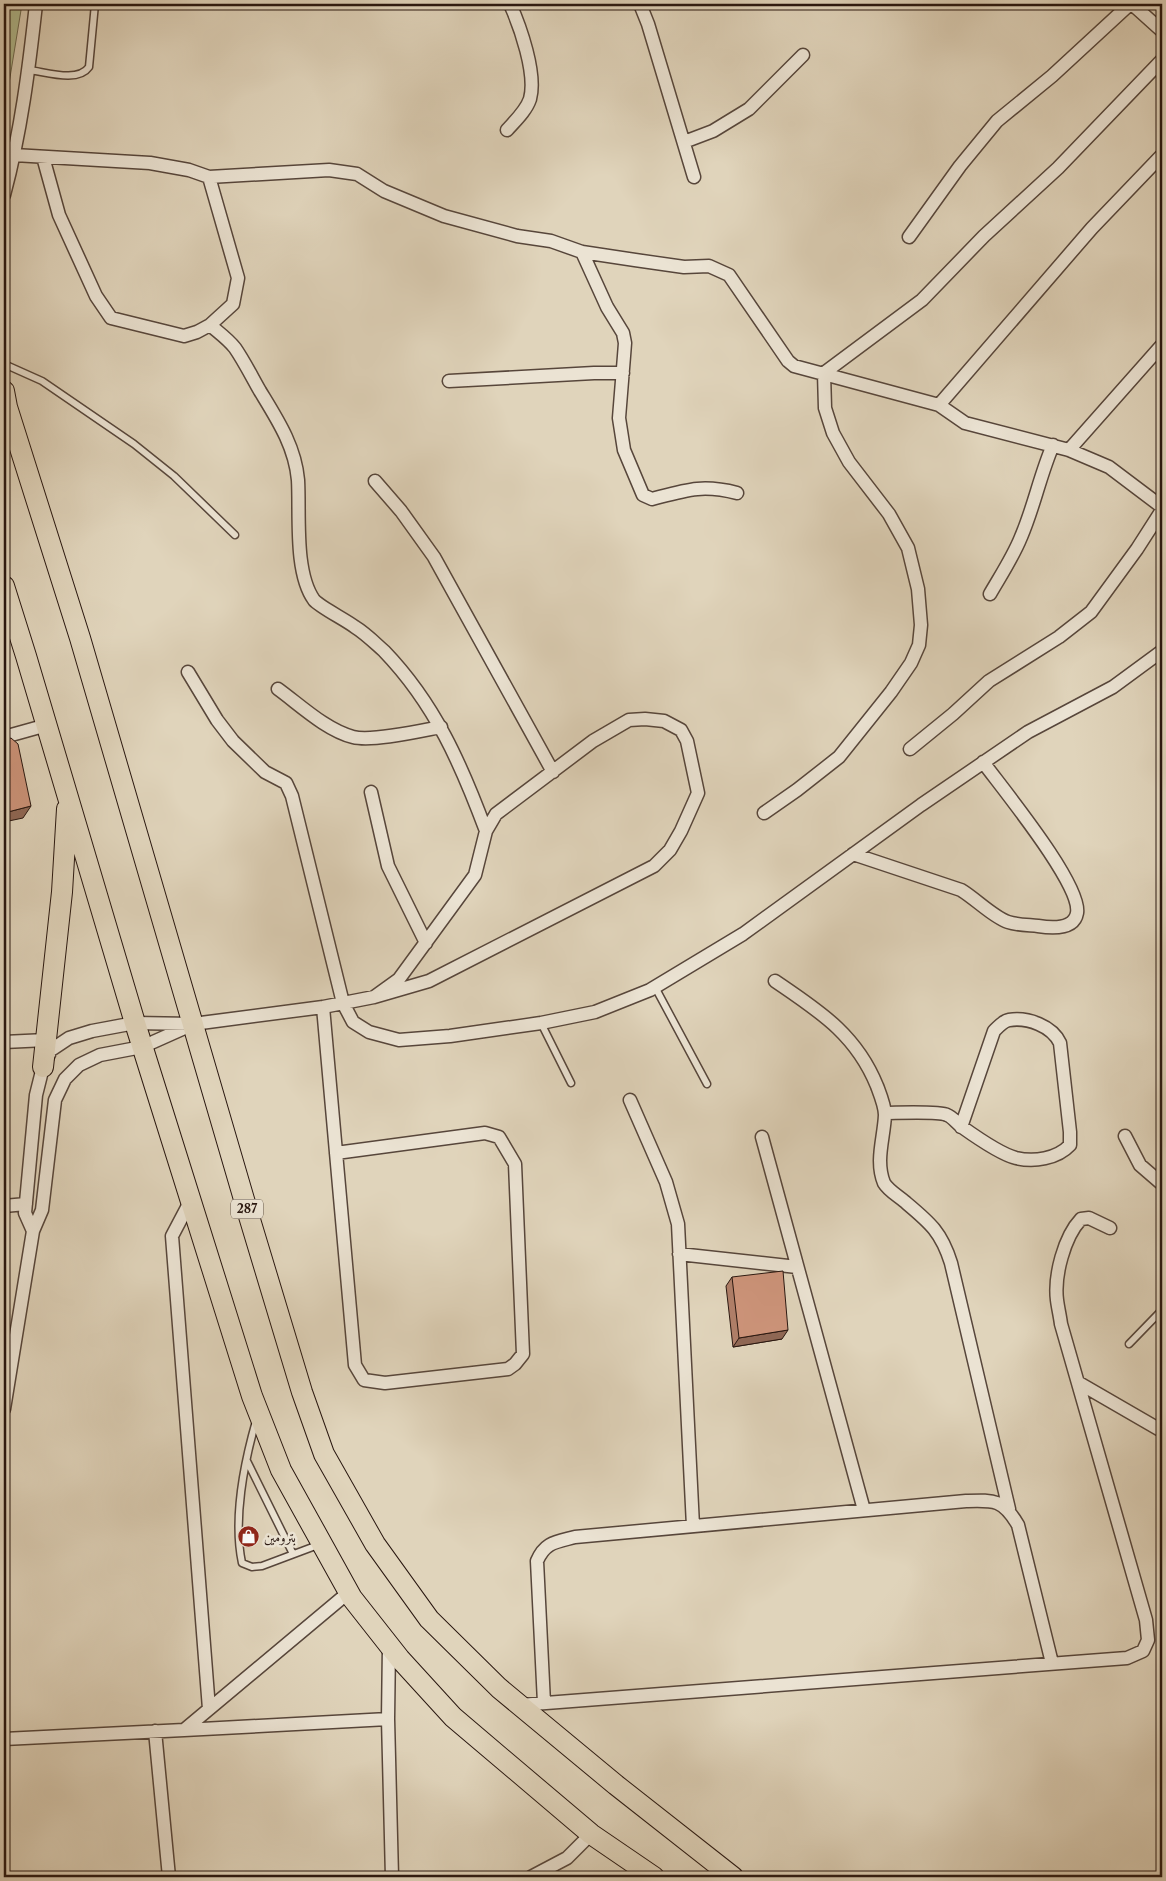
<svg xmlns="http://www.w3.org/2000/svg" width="1166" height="1881" viewBox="0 0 1166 1881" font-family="'Libre Caslon Text',Amiri,serif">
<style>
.green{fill:#b2bd90;stroke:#6e6a50}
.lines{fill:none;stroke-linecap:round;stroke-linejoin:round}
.service-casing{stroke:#57463b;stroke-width:9}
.minor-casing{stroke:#57463b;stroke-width:15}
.primary-casing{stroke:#291710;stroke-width:22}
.service{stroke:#ebe3d3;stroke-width:6}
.minor{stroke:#ebe3d3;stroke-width:12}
.primary{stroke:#e0d4bb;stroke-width:20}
.wall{fill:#b07f69;stroke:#291710}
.shaded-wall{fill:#906855;stroke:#291710}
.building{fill:#cd947a;stroke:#291710}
.labels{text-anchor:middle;stroke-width:5;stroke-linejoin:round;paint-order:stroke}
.shield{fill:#ebe3d3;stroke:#63544a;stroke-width:1}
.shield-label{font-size:12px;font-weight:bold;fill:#291710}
.poi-label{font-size:14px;fill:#291710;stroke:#ebe3d3;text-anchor:start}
</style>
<rect width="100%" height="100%" fill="#e0d4bb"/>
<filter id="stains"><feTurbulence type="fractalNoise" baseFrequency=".004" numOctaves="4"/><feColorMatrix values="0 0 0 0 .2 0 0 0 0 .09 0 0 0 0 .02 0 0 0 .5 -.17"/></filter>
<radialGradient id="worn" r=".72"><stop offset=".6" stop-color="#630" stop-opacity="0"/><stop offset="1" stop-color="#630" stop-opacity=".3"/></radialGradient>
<!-- green -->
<path class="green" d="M4,4h18l-18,110z"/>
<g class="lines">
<defs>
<path id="service" d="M29,70c17,2 49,13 60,-3l6,-63
M4,364l38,17 92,63 40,32 61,59
M655,987l52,97
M541,1023l30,60
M1129,1344l33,-34
M256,1421c-12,42 -23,99 -14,142l10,4 10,-1 56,-21
M247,1461l46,93"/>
<path id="minor" d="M640,4l8,20 46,153
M1132,4l30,27
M507,130c8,-9 19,-19 23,-31 7,-25 -10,-73 -20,-95
M684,142l29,-11 36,-22 54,-54
M14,155l136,8 39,7 20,7 29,101 -5,26 -23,21 -13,7 -13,4 -73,-18 -15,-22 -37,-81 -16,-58
M209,177l120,-7 28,4 27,17 60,25 73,20 34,5 31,11 53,8 49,7 25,-1 20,9 59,86 6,5 145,39 26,18 104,27 40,17 53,40
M4,195c17,-63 25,-127 32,-191
M909,237l51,-71 37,-45 55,-45 78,-72
M582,252l25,55 16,26 2,10 -1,13 -5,62 5,32 19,45 9,4c34,-9 50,-15 85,-6
M210,325c8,7 18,14 25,23 9,13 17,29 25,43 17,28 35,55 38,89 2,34 -4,92 16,120 6,7 32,20 41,27 10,6 20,16 29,24 51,53 77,113 102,180
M449,381l145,-8h29
M939,405l153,-177 70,-73
M1069,450l93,-105
M375,481l26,30 33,46 119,215
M990,594c11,-19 23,-37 31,-57 13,-30 19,-62 32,-92
M188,672l29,48 16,21 32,31 21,11 6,13 51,207 10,19 16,10 30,8 51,-4 91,-13 54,-11 55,-22 93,-56 178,-129 107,-73 85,-45 49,-36
M278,689c22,16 48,41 75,48 19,5 67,-6 88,-10
M4,737l43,-12
M910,749l43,-35 36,-33 70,-44 32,-25 46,-63 25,-39
M371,792l17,74 38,77
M764,813l33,-23 42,-33 52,-65 20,-29 8,-18 2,-20 -3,-36 -10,-41 -19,-34 -40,-52 -16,-29 -8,-25 -1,-35 98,-73 62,-64 74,-68 104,-108
M853,854l108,36c15,9 32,27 47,32 9,3 21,3 30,4 13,2 36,4 39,-13 5,-28 -75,-125 -94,-151
M775,981c44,30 81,53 102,105 3,8 8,20 8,29 -1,23 -10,46 -1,68 4,7 14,13 20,18 25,21 37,30 47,62l58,246
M323,1007l32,358 9,15 21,3 123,-14 7,-5 8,-10 -8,-190 -16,-27 -14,-4 -149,20
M4,1042l42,-2
M630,1100l36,82 12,42 15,302
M885,1113c12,0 54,-2 62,2 6,2 10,9 15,12 14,10 38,27 54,31 18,4 41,1 54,-13v-13l-10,-89c-8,-17 -32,-26 -51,-23 -6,1 -11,7 -15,11l-33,96
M1125,1136l15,29 22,19
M762,1137l102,373
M191,1200l-19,36 37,473
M4,1206l22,-2
M33,1231l-8,-18 11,-118 7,-28 8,-17 18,-12 23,-7 43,-8 58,1 130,-17 51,-10 25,-18 76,-104 11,-44 10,-17 97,-73 36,-21 16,-1 19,2 17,9 6,11 11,52 -17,38 -11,19 -16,16 -225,115 -55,16
M679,1254l118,13
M1079,1383l83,48
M4,1409l29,-178 9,-21 13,-110 10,-21 14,-14 21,-10 42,-8 47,-21
M389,1645l-1,74 4,158
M544,1703l-7,-142c8,-19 19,-19 38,-24l391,-36c28,-1 37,-2 52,24l34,138
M520,1705l607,-47 16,-7 5,-11 -2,-20 -85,-296c-1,-8 -3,-16 -4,-24 -3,-24 7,-63 24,-81l8,-1 21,10
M184,1730l204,-11
M155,1731l14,146
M4,1739l180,-9 165,-138
M531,1877l36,-19 24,-24"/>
<path id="primary" d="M4,391l3,16 73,231 168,575 54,179 22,62 51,90 54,75 70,69 117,97 117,92
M4,586l22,70 109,367 117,373 29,74 71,128 48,61 53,58 138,117 63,43
M43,1067l19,-175 5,-83"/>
</defs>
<!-- service casing -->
<use href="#service" class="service-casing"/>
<!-- minor casing -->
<use href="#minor" class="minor-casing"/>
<!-- primary casing -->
<use href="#primary" class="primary-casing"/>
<!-- service -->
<use href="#service" class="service"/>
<!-- minor -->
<use href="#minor" class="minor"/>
<!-- primary -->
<use href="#primary" class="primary"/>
</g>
<!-- wall -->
<path class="wall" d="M732,1277l50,62 -49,8 -7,-61z"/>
<!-- shaded-wall -->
<path class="shaded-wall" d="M31,806l-8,12 -19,4v-9z
M788,1330l-6,9 -49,8 6,-9z"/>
<!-- building -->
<path class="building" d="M11,738l7,6 13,62 -27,7v-73z
M783,1271l5,59 -49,8 -7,-61z"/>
<!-- icons -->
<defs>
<symbol id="shop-disc" viewBox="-11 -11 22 22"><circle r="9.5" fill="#8f2418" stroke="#ebe3d3"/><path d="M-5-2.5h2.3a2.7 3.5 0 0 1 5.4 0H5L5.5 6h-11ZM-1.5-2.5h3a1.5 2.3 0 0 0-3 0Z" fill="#fff"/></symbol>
</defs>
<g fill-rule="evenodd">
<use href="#shop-disc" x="236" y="1524" width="25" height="25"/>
</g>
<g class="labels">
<!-- shield labels -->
<rect class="shield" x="231" y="1199.5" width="32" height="19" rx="4"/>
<g class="shield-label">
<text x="247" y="1213">287</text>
</g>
<!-- poi labels -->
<g class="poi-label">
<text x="264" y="1542">بترومين</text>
</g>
</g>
<!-- margin -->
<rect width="1166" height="1881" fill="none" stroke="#e0d4bb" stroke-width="20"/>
<rect x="5" y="5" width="1156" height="1871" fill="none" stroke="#291710" stroke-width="2.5"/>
<rect x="10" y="10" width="1146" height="1861" fill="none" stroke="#291710"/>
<rect width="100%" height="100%" filter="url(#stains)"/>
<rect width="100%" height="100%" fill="url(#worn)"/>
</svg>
